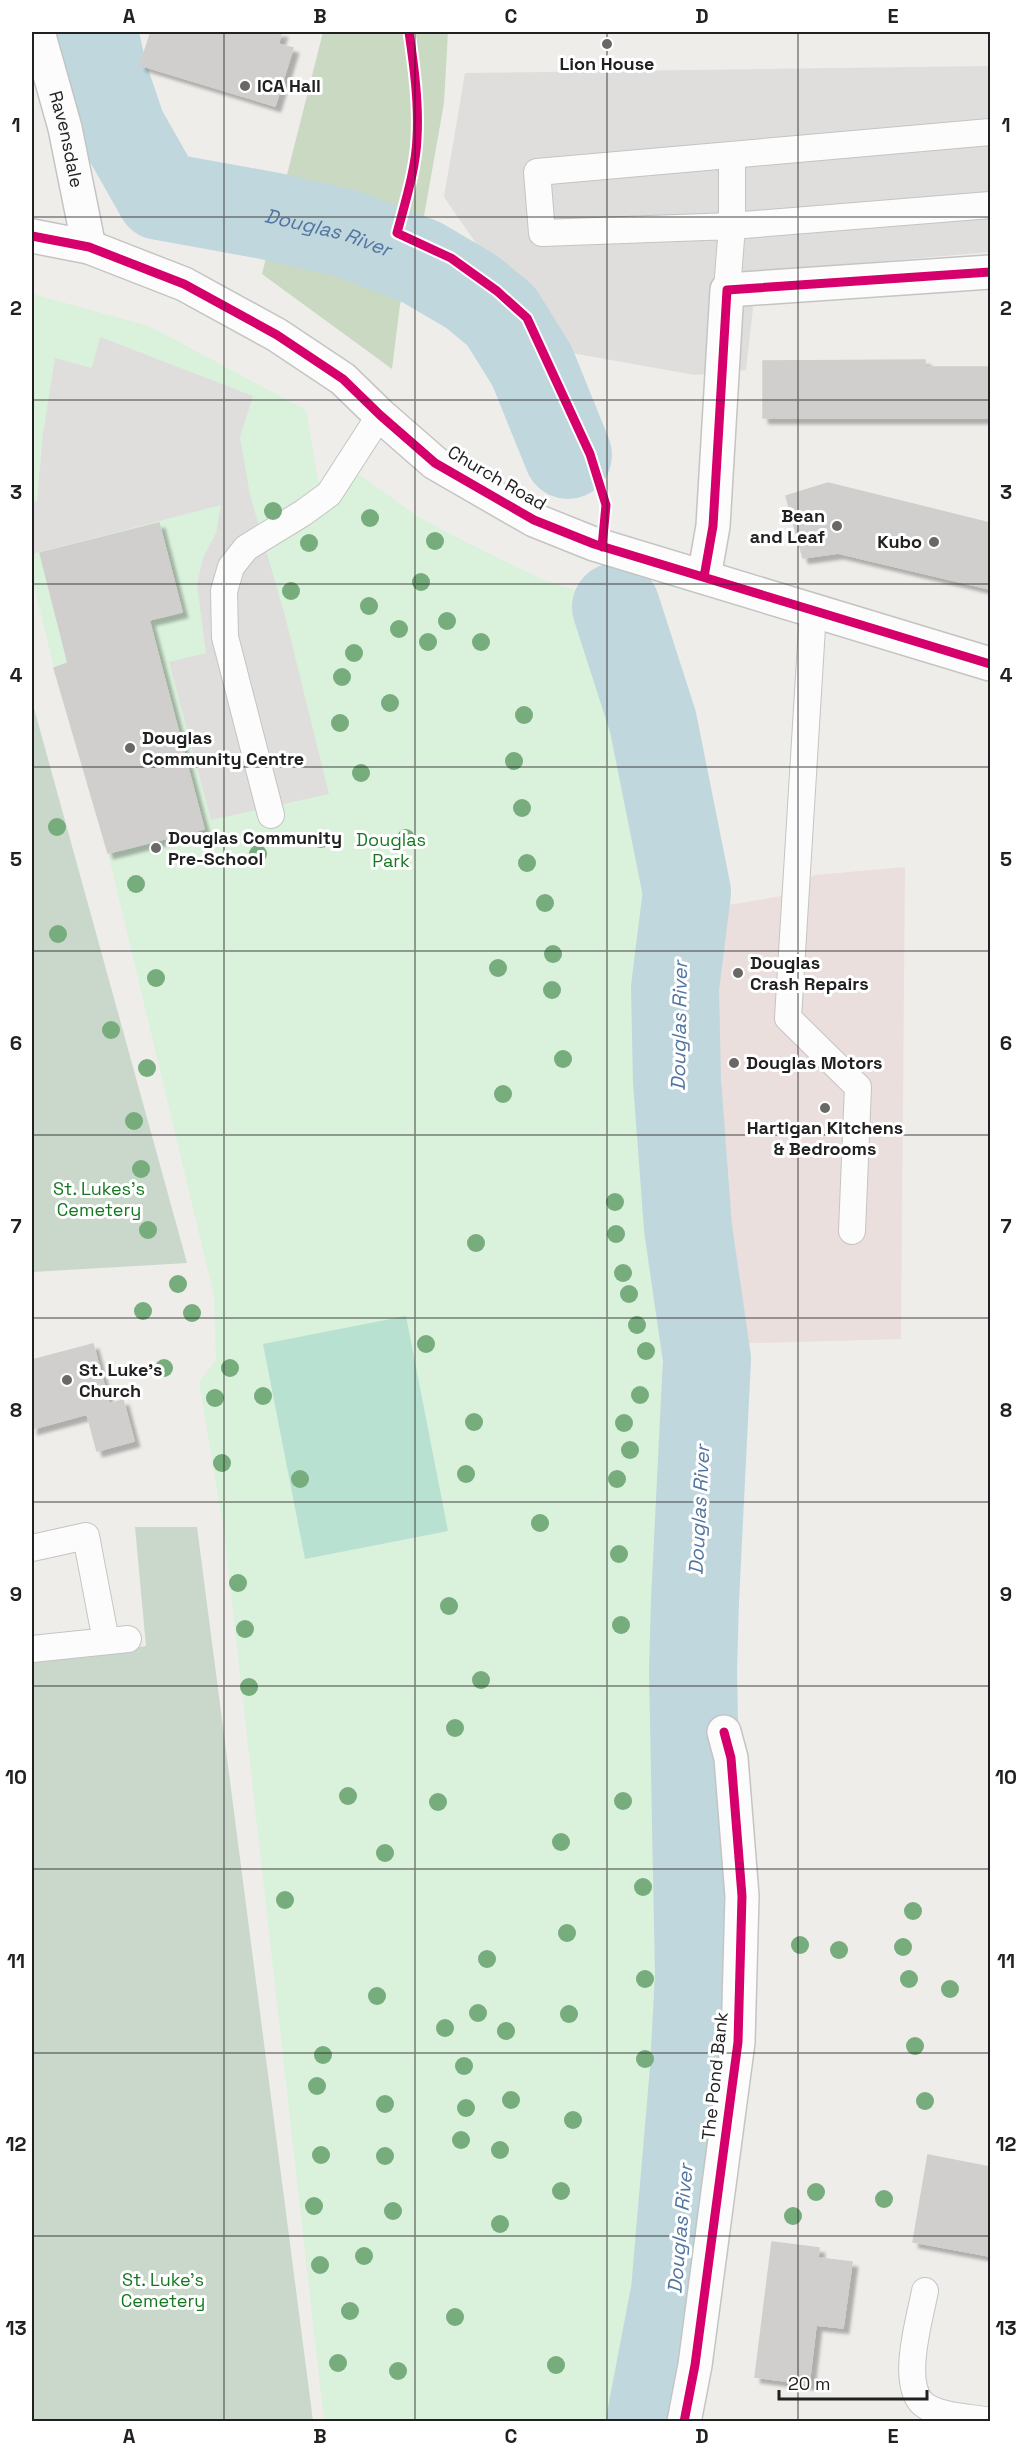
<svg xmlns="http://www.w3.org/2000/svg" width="1022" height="2453" viewBox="0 0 1022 2453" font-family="'Space Grotesk',sans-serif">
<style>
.commercial{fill:#ebdfdd}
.forest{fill:#cadac2}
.cemetery{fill:#c9d8ca}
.park{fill:#daf1db}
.pitch{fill:#b9e1d2}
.parking{fill:#dfdedd}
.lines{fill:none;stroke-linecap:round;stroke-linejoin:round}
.river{stroke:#c0d7de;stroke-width:88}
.building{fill:#d1cfcd;stroke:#d1cfcc;stroke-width:1.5;filter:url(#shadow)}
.service-casing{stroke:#c4c4c2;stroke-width:28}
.minor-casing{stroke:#c4c4c2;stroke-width:36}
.service{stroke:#fcfcfc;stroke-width:26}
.minor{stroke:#fcfcfc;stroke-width:33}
.cycleway-casing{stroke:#fff;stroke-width:13}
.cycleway{stroke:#d6006c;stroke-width:9}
.tree{fill:#77ac7c}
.grid{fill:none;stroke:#212121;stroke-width:1.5;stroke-opacity:0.55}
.poi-dot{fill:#696867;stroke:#fff;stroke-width:2}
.labels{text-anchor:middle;stroke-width:6;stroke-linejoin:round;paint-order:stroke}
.poi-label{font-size:18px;font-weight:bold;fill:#212121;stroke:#fff;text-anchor:start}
.street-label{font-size:18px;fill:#212121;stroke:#fff}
.park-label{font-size:18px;fill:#167722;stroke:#fff}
.water-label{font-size:20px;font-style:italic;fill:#5276a0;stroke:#fff}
.neatline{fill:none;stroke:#212121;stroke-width:2}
.grid-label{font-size:20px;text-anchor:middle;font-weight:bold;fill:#212121}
</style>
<defs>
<filter id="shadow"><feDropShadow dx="5.5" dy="5.5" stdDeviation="1.5" flood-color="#0004"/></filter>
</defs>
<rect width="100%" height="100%" fill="#eeedea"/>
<!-- commercial -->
<path class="commercial" d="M905,867l-4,472 -179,5 -15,-36 -16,-176 -1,-47 15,-2 -1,-174 83,-14 27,-20z"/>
<!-- forest -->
<path class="forest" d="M323,32h125l-4,71 -20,113 -24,89 -8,64 -130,-95z"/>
<!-- cemetery -->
<path class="cemetery" d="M32,701l155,562 -155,9z
M135,1527h62l116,894h-281v-759l114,-16z"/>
<!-- park -->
<path class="park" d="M32,294l117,32 157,84 13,74 41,-9 57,41 41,22 83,41 64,21 20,46 53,217 -21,397 37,809 -30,352h-340l-100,-889 -25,-150 17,-22 -2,-64 -106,-443 -54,-185 -22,-90z"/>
<!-- pitch -->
<path class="pitch" d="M406,1316l42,215 -143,28 -42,-215z"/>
<!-- parking -->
<path class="parking" d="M990,66v186l-233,20 -11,98 -51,5 -146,-26 -105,-152 21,-124z
M100,337l153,59 -13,41 10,58 35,121 44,178 -118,26 -42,-158 37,-9 -9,-68 6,-27 13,-25 5,-28 -189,49v-52l5,-1 6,-67 12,-76 37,10z"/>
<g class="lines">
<!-- river -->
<g class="river">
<path id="s1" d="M94,32l9,41 19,56 38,67 110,20 74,17 77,29 51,30 29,24 31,50 36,89"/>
<path d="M616,607l37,115 34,170 -12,96 2,93 11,147 19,131 -12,242 -2,70 6,304 -5,94 -19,222 -25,131"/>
</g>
</g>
<!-- building -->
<path class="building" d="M151,32h131l-4,12 15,4 -18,58 -135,-41z
M925,360v7h65v51h-227v-57z
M828,483l162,40v66l-152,-36 -35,5 -17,-62z
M159,523l23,89 -33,8 55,209 -96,24 -54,-185 14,-5 -28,-110z
M93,1344l16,60 14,-4 11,41 -37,10 -10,-37 -55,15v-69z
M928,2155l62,12v89l-77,-14z
M772,2242l47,6 -1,10 34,4 -9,66 -27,-3 -7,59 -54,-7z"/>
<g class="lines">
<defs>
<path id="service" d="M990,132l-453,40 5,61 190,-7 258,-21
M727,290l5,-64v-71
M813,611l-25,407 70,69 -6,144
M271,815l-46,-178 -1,-46 7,-24 15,-19 57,-35 26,-19 51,-79
M32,1548l54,-12 20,105
M32,1649l96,-10
M925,2291c-5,27 -25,92 -2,113 16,13 48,13 67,17"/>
<g id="minor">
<path id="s2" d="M38,32l27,96 24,119"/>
<path d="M32,236l57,11 95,37 93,51 66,44 37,36 55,48 99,57 60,24 396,120"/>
<path d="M704,577l9,-51 14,-236 263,-18"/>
<path d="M684,2422l11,-57 43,-323 4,-146 -11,-138 -7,-26"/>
</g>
</defs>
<!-- service casing -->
<use href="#service" class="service-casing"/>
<!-- minor casing -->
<use href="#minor" class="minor-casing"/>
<!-- service -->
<use href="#service" class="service"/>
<!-- minor -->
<use href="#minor" class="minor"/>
<defs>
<path id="cycleway" d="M409,32c5,34 10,71 8,106 -1,30 -12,65 -20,95l54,25 46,33 30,27 63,136 16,51 -4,42
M32,236l57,11 95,37 93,51 66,44 37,36 55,48 99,57 60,24 396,120
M704,577l9,-51 14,-236 263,-18
M684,2422l11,-57 43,-323 4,-146 -11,-138 -7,-26"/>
</defs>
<!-- cycleway casing -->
<use href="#cycleway" class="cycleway-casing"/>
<!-- cycleway -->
<use href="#cycleway" class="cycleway"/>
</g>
<!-- trees -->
<g class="tree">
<circle cx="273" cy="511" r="9"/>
<circle cx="370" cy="518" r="9"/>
<circle cx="435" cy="541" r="9"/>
<circle cx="309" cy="543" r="9"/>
<circle cx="421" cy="582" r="9"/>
<circle cx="291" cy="591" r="9"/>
<circle cx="369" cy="606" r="9"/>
<circle cx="447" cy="621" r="9"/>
<circle cx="399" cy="629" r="9"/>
<circle cx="428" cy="642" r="9"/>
<circle cx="481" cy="642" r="9"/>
<circle cx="354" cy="653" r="9"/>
<circle cx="342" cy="677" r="9"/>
<circle cx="390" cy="703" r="9"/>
<circle cx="524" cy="715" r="9"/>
<circle cx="340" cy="723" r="9"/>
<circle cx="514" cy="761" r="9"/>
<circle cx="361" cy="773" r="9"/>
<circle cx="522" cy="808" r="9"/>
<circle cx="57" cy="827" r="9"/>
<circle cx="406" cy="838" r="9"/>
<circle cx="321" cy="839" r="9"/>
<circle cx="258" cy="854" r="9"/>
<circle cx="527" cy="863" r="9"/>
<circle cx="136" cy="884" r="9"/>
<circle cx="545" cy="903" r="9"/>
<circle cx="58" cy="934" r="9"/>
<circle cx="553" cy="954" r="9"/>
<circle cx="498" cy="968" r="9"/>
<circle cx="156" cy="978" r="9"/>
<circle cx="552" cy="990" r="9"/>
<circle cx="111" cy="1030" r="9"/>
<circle cx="563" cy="1059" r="9"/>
<circle cx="147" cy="1068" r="9"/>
<circle cx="503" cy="1094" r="9"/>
<circle cx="134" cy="1121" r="9"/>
<circle cx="141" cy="1169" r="9"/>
<circle cx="615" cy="1202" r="9"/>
<circle cx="148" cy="1230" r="9"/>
<circle cx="616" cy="1234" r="9"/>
<circle cx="476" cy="1243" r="9"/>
<circle cx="623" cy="1273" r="9"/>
<circle cx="178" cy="1284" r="9"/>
<circle cx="629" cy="1294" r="9"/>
<circle cx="143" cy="1311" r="9"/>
<circle cx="192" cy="1313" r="9"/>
<circle cx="637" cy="1325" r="9"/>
<circle cx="426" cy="1344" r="9"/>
<circle cx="646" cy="1351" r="9"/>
<circle cx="164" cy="1368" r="9"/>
<circle cx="230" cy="1368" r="9"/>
<circle cx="640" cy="1395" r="9"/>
<circle cx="263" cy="1396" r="9"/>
<circle cx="215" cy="1398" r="9"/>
<circle cx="474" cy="1422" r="9"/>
<circle cx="624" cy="1423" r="9"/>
<circle cx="630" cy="1450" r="9"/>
<circle cx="222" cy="1463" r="9"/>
<circle cx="466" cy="1474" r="9"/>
<circle cx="300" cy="1479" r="9"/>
<circle cx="617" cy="1479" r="9"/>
<circle cx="540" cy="1523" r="9"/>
<circle cx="619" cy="1554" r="9"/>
<circle cx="238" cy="1583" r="9"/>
<circle cx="449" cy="1606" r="9"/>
<circle cx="621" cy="1625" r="9"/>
<circle cx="245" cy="1629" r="9"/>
<circle cx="481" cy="1680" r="9"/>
<circle cx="249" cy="1687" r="9"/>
<circle cx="455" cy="1728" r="9"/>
<circle cx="348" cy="1796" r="9"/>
<circle cx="623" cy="1801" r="9"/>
<circle cx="438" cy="1802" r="9"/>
<circle cx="561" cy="1842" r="9"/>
<circle cx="385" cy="1853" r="9"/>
<circle cx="643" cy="1887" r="9"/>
<circle cx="285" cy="1900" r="9"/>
<circle cx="913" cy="1911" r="9"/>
<circle cx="567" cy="1933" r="9"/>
<circle cx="800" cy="1945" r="9"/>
<circle cx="903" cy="1947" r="9"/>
<circle cx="839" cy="1950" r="9"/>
<circle cx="487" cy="1959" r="9"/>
<circle cx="645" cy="1979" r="9"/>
<circle cx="909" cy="1979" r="9"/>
<circle cx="950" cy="1989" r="9"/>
<circle cx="377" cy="1996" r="9"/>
<circle cx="478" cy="2013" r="9"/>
<circle cx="569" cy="2014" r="9"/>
<circle cx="445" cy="2028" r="9"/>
<circle cx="506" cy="2031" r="9"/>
<circle cx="915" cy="2046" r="9"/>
<circle cx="323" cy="2055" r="9"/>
<circle cx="645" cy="2059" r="9"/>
<circle cx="464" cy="2066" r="9"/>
<circle cx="317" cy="2086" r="9"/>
<circle cx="511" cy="2100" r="9"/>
<circle cx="925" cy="2101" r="9"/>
<circle cx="385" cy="2104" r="9"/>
<circle cx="466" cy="2108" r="9"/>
<circle cx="573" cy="2120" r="9"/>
<circle cx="461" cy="2140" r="9"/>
<circle cx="500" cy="2150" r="9"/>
<circle cx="321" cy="2155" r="9"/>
<circle cx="385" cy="2156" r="9"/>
<circle cx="561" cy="2191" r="9"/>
<circle cx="816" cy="2192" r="9"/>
<circle cx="884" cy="2199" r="9"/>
<circle cx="314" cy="2206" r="9"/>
<circle cx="393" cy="2211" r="9"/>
<circle cx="793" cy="2216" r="9"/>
<circle cx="500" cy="2224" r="9"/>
<circle cx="364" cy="2256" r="9"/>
<circle cx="320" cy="2265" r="9"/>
<circle cx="350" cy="2311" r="9"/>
<circle cx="455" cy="2317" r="9"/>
<circle cx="338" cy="2363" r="9"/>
<circle cx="556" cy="2365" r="9"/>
<circle cx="398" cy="2371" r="9"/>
</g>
<!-- grid -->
<path class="grid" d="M224,32v2390M415,32v2390M607,32v2390M798,32v2390M32,217h958M32,400h958M32,584h958M32,767h958M32,951h958M32,1135h958M32,1318h958M32,1502h958M32,1686h958M32,1869h958M32,2053h958M32,2236h958"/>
<!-- markers -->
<g class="poi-dot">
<circle cx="607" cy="44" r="6"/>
<circle cx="245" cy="86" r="6"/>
<circle cx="837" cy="526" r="6"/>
<circle cx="934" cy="542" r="6"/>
<circle cx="130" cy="748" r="6"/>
<circle cx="156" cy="848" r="6"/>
<circle cx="738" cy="973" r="6"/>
<circle cx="734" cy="1063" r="6"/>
<circle cx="825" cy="1108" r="6"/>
<circle cx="67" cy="1380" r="6"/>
</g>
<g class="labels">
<!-- poi labels -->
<g class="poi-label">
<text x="607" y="70" text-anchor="middle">Lion House</text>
<text x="257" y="92">ICA Hall</text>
<text x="825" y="522" text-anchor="end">Bean<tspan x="825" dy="21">and Leaf</tspan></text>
<text x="922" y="548" text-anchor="end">Kubo</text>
<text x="142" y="744">Douglas<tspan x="142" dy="21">Community Centre</tspan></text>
<text x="168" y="844">Douglas Community<tspan x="168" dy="21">Pre-School</tspan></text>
<text x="750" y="969">Douglas<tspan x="750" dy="21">Crash Repairs</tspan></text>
<text x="746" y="1069">Douglas Motors</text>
<text x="825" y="1134" text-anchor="middle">Hartigan Kitchens<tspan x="825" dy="21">&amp; Bedrooms</tspan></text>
<text x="79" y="1376">St. Luke's<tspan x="79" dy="21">Church</tspan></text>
</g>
<!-- street labels -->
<g class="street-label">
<text dy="6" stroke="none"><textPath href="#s2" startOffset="111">Ravensdale</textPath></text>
<text transform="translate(497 478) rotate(30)" y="6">Church Road</text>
<text transform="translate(715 2076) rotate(-84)" y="6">The Pond Bank</text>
</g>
<!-- park labels -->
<g class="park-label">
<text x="391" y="846">Douglas<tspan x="391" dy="21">Park</tspan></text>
<text x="99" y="1195">St. Lukes's<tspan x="99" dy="21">Cemetery</tspan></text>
<text x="163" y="2286">St. Luke's<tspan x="163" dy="21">Cemetery</tspan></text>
</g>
<!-- water labels -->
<g class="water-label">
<text dy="7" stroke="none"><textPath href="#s1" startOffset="350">Douglas River</textPath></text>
<text transform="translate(679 1026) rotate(-89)" y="7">Douglas River</text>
<text transform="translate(699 1510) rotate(-87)" y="7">Douglas River</text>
<text transform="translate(680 2229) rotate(-85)" y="7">Douglas River</text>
</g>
</g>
<!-- border -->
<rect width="1022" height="2453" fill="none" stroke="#ffffff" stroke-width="66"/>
<!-- scale -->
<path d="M779 2390v9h148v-9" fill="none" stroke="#212121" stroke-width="3"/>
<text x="788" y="2390" font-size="18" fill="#212121" stroke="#ffffff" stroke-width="4.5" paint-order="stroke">20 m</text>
<rect x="33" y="33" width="956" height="2387" class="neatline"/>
<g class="grid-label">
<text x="129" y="23">A</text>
<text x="320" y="23">B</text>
<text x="511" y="23">C</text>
<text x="702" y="23">D</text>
<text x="893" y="23">E</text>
<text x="16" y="132">1</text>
<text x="1006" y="132">1</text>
<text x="16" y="315">2</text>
<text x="1006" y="315">2</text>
<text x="16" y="499">3</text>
<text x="1006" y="499">3</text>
<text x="16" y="682">4</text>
<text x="1006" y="682">4</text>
<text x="16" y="866">5</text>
<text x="1006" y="866">5</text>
<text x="16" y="1050">6</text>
<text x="1006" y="1050">6</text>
<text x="16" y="1233">7</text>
<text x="1006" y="1233">7</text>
<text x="16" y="1417">8</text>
<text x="1006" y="1417">8</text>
<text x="16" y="1601">9</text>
<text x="1006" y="1601">9</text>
<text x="16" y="1784">10</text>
<text x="1006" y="1784">10</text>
<text x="16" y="1968">11</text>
<text x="1006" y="1968">11</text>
<text x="16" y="2151">12</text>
<text x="1006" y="2151">12</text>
<text x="16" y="2335">13</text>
<text x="1006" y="2335">13</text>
<text x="129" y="2443">A</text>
<text x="320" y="2443">B</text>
<text x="511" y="2443">C</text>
<text x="702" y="2443">D</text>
<text x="893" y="2443">E</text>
</g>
</svg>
